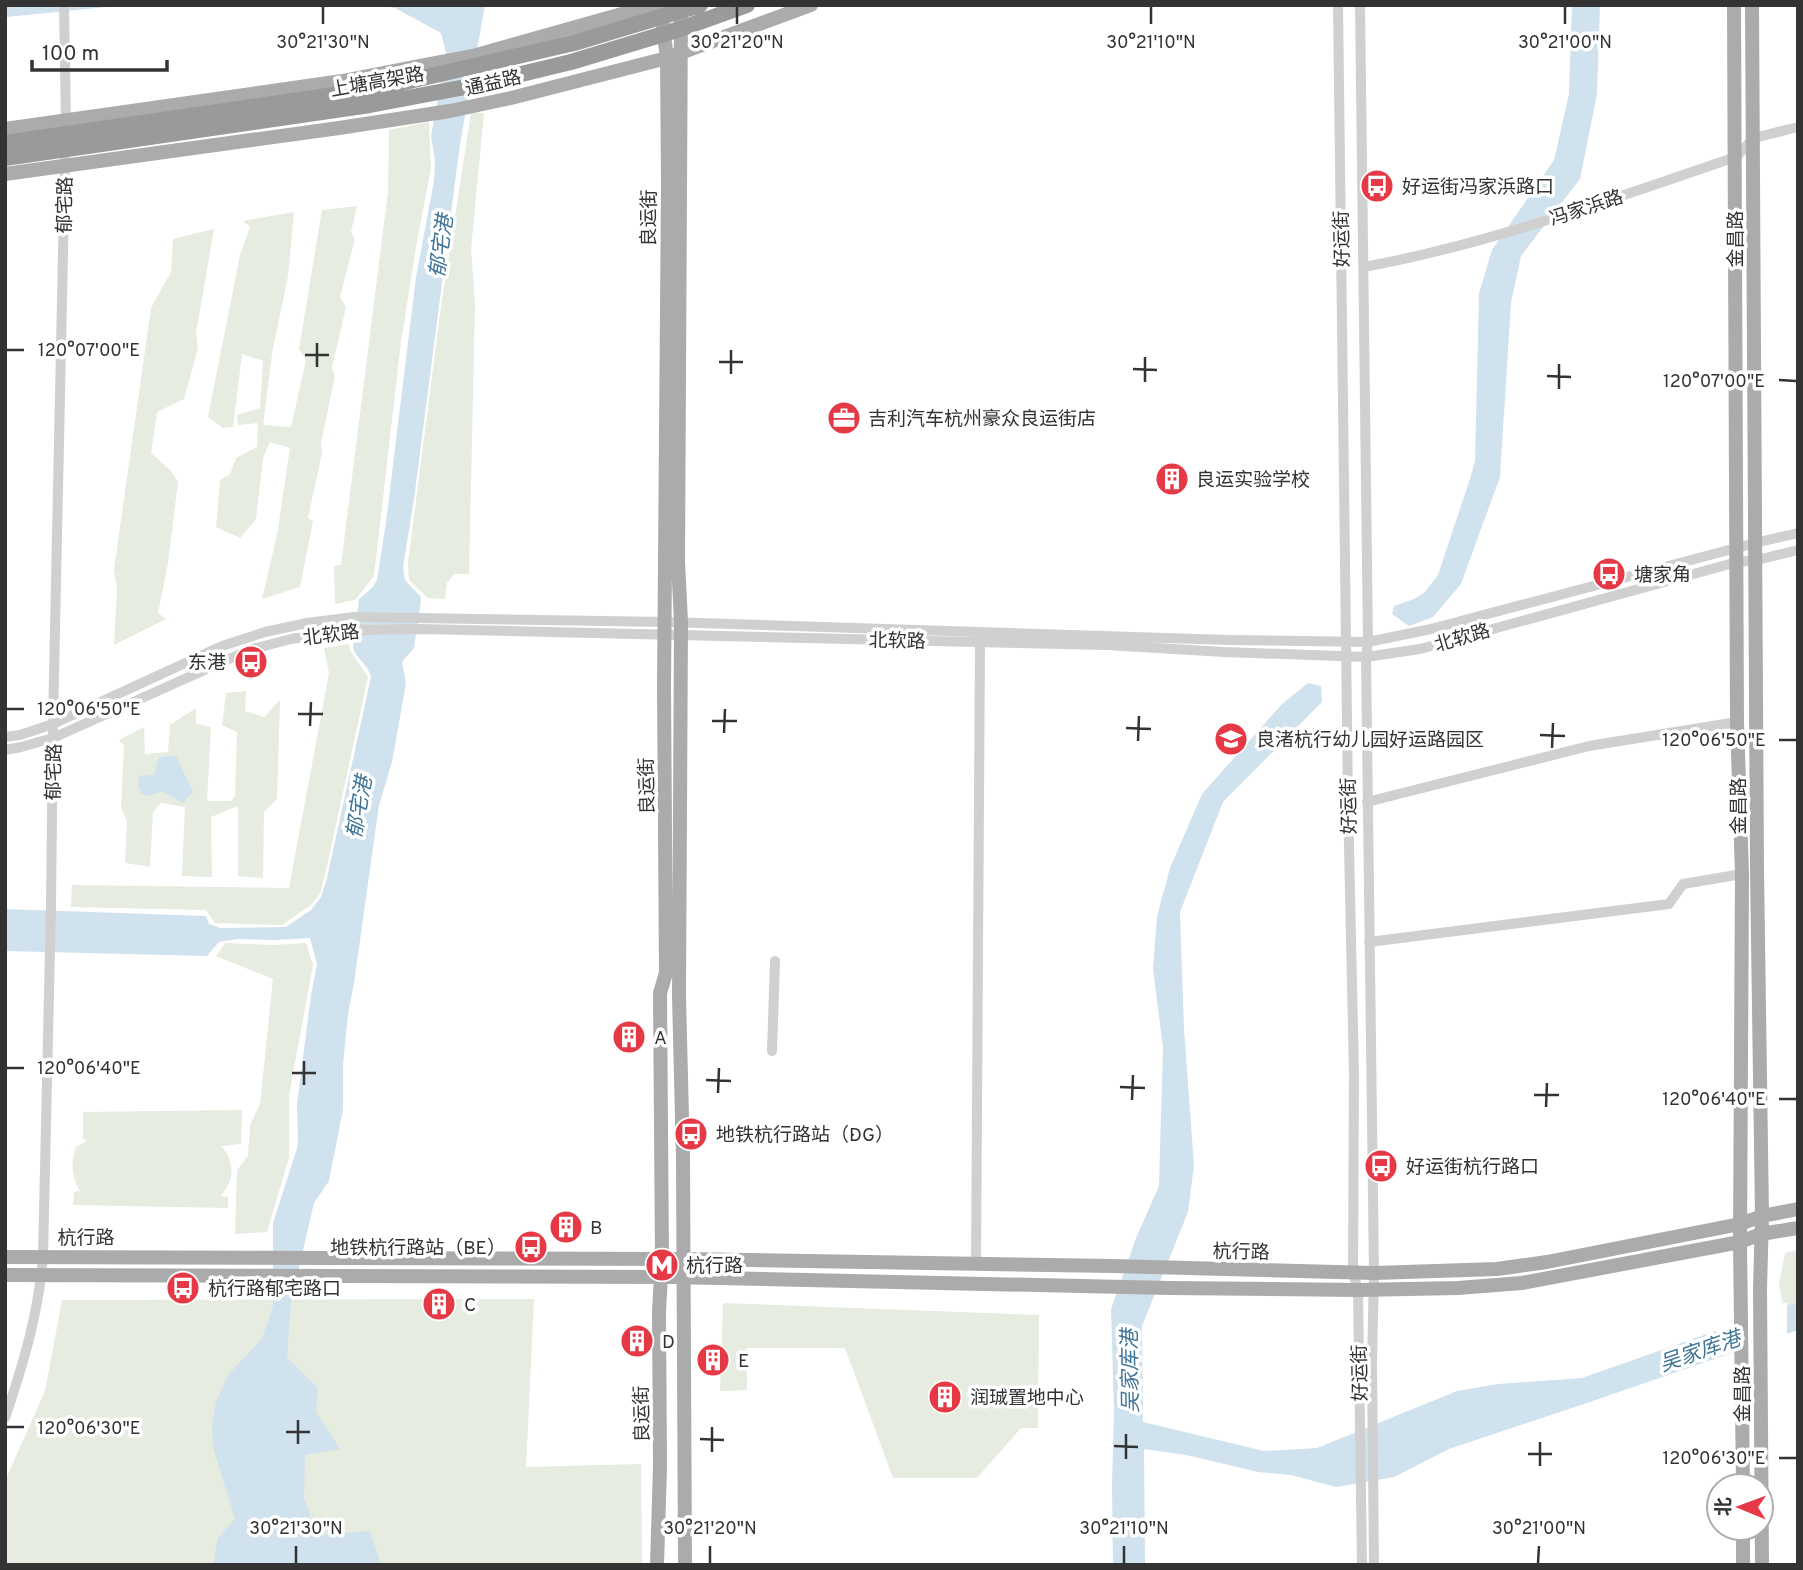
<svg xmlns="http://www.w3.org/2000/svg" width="1803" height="1570" viewBox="0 0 1803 1570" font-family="Overpass,'Noto Sans SC',sans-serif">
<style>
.green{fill:#e6ecdf}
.water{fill:#cfe2ee}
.pier{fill:#fff}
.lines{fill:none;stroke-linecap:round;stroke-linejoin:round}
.minor{stroke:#d0d0d0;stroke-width:10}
.major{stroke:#ababab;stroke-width:14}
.highway-bridge{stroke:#9a9a9a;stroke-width:16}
.ticks{fill:none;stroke:#333;stroke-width:2.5}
.labels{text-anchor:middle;stroke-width:7;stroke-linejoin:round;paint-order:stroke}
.street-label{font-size:19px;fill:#333;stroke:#fff}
.poi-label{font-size:19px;fill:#333;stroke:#fff;text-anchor:start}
.water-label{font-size:21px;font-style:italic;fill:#3f7597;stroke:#fff}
.ticks-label{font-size:18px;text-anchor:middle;fill:#333;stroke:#fff;stroke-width:7;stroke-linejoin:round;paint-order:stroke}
</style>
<rect width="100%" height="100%" fill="#fff"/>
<!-- green -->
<path class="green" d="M471,113h13l-13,136 4,54 -6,271h-15l-7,9 -2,16 -17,-1 -19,-18 -1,-17 32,-249z
M429,122l2,46 -14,73 -16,101 -27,234 -19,24 -20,4 -1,-38 7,-1 47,-373 1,-62z
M357,206l-6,26 4,7 -15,58 6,10 -14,61 3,8 -14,67 1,10 -14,65 5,3 -13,66 -38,12 15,-64 13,-87 -20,-6 -7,16 -7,61 -16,19 -24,-11 4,-47 10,-6 6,-16 21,-11 1,-24 -20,2 -1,-10 23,-7 3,-47 -21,-7 -9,73 -10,1 -15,-11 32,-162 10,-28 -7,-6 51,-9 -6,64 -16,78 -9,71 28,2 15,-67 -7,-11 23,-139z
M214,229l-18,104 2,15 -14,51 -27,13 -6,41 20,18 7,11 -10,81 -10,50 8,6 -52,26 3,-56 -3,-19 37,-262 20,-36 2,-33z
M349,644l1,6 18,27 -42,194 -6,23 -9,11 -29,20 -67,-2 -9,-13 -135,-3 1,-22 217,3 40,-215 -5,-25z
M246,691l-1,20 19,6 16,-17 -3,99 -13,13 -1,66 -25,-2v-70l-27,11 1,60 -30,-1 3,-69 -24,-4 -8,9 -3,55 -25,-4 2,-42 -6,-14 3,-61 -5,-6 25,-13 1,27 23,-2 2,-27 26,-17v16l15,3 -4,74h24l4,-5 2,-64 -15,-7 4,-32z
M225,943l49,2 32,-2 7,22 -24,130v63l-22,74 -32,2 2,-64 11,-14 2,-31 10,-21 13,-125 -57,-23z
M242,1110l-1,34 -19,2c13,19 13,31 -1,50l7,1v11l-155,-3 1,-13 6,-1c-8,-14 -10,-27 -4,-44l11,-6 -4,-3v-26z
M1798,1247v55l-15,6 -4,-25 6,-30 11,-3z
M534,1299l-8,168 115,-3 1,101h-637v-84l40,-90 17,-91z
M723,1303l316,12 -1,113h-17l-44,50h-84l-48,-130h-98v42l-27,1z"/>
<!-- water -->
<path class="water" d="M5,5h122l-121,12z
M381,5h104l-25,139 -46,355 -11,68 2,13 16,17v3l-7,48 -12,14 4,21 -14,79 -13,43 -25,178 -6,31 -5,51v44l-14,72 -15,22 -23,99 -4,55 31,31 -2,24 24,37 -35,6 -1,42 13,38 53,-4 11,34h-168l5,-27 17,-19 -22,-72 -1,-23 4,-22 12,-27 34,-36 11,-33v-83l25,-78 -1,-41 14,-109 6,-31 -7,-26 -36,2 -37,-1 -18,3 -12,14 -202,-5v-42l201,7 3,8 11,4 66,-1 25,-17 10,-13 6,-19 44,-201c-3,-13 -15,-18 -18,-29l6,-49 13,-11 5,-8 9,-58 30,-245 18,-96 1,-21 -4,-24 15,-83 -5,-20 -46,-25z
M1572,5h28l-3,89 -17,85 -59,77 -10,47 -11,174 -39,107 -28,33 -24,9 -17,-12 2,-8 20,-7 11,-7 13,-17 32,-96 5,-18 4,-168 13,-43 62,-90 15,-66z
M1308,683l13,3 1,16 -99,100 -43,110 4,117 10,136 -6,47 -46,114 1,96 121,29 53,-3 140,-57 41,-7 84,-6 216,-76v28l-211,73 -138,46 -55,28 -58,10 -45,-12 -33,-3 -72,-17 -42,-6 1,116h-32l-1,-81 2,-74 -3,-101 25,-71 23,-52 4,-138 -10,-79 4,-53 13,-48 32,-74 80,-90z
M176,756l17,36 -10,11 -21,-12 -13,5 -8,-2 -3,-9 1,-9 15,-1 5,-18z"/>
<!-- pier -->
<path class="pier" d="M1787,1302v35l-71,20v-30z"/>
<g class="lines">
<!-- minor -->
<path class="minor" d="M64,5l2,121
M1338,5l10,796 6,274 -1,198 5,17 4,275
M1360,5l8,637 -2,15 8,616 -2,90 2,202
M1364,267c126,-23 250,-69 372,-110l18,-19 44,-11
M5,737l15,-2 33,-11 169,-78 43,-14 42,-9 47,-6 313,5 562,18 139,2 63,-13 324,-86 43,-10
M5,750l16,-3 32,-9 196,-88 42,-11 32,-5 30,-4 67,-1 687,16 117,7 142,5 54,-8 317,-87 20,-2 41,-10
M1367,802l222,-56 148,-24
M1369,942l300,-38 14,-20 59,-10
M772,1051l3,-90
M976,1264l4,-621
M5,1418c18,-53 34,-106 38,-162l8,-351 2,-181 12,-565"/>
<!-- major -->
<path class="major" d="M681,5l-3,556 3,61 -2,374 4,162 2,407
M1734,5l3,717 5,152 -2,368 3,244
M1752,5l5,864 5,347 -2,73 2,276
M5,129l337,-48 77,-15 54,-10 181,-51
M5,174l334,-46 111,-17 61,-13 156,-40 144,-53
M5,1257l679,2 429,7 261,7 123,-4 50,-7 193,-38 22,-8 36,-7
M5,1275l667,2 497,11 189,2 100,-2 64,-5 218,-41 21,-8 37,-6
M1743,1528v37
M657,1565l3,-98 -1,-156 3,-52 -2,-266 6,-20 -2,-286 4,-503 -1,-126 -7,-53"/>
<!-- highway-bridge -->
<path class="highway-bridge" d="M5,143l370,-54 199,-46 126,-38
M5,158l365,-53 106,-20 95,-23 109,-33 67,-24"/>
</g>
<!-- ticks -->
<path class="ticks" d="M323,24v-17M737,24v-17M1151,24v-17M1565,24v-17M7,350h17M305,355h24M719,362h24M317,367v-24M1133,369l24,1M731,374v-24M1547,376l24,1M1779,380l17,1M1145,382v-25M1559,389v-25M7,709h17M298,714h25M712,721h25M310,726l1,-24M1126,728l25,1M724,733l1,-24M1540,735l25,1M1779,740h17M1138,741l1,-25M1552,748l1,-25M7,1068h17M292,1073h24M706,1080l25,1M304,1085v-24M1120,1087l25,1M718,1093l1,-25M1534,1095h25M1779,1099h17M1132,1100l1,-25M1546,1107l1,-24M7,1427h17M286,1432h24M700,1439l24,1M298,1444v-24M1114,1446l24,1M712,1452v-25M1528,1454h24M1779,1458h17M1126,1459v-25M1540,1466v-24M296,1563v-17M710,1563v-17M1124,1563v-17M1538,1563l1,-17"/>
<!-- icons -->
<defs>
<symbol id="bus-disc" viewBox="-11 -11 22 22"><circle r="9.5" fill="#e63946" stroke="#fff"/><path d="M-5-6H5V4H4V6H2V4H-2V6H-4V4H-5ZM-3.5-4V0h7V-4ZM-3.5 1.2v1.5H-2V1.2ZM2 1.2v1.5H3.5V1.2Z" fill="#fff"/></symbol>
<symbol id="office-disc" viewBox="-11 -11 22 22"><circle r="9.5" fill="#e63946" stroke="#fff"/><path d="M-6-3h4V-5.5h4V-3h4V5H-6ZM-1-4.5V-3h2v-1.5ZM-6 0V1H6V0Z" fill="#fff"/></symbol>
<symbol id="building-disc" viewBox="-11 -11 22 22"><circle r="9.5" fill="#e63946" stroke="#fff"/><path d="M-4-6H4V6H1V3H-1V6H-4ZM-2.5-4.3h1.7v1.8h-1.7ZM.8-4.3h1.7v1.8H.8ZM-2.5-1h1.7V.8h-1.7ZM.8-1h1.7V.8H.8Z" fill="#fff"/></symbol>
<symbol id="school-disc" viewBox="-11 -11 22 22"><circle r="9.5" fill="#e63946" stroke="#fff"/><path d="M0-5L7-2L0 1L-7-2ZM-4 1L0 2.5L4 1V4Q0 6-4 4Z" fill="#fff"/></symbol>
<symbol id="metro-disc" viewBox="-11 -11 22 22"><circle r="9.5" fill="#e63946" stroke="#fff"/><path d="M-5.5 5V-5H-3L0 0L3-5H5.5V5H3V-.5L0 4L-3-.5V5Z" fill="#fff"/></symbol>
</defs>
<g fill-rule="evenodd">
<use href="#bus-disc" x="1358" y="167" width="38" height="38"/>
<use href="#office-disc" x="825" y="399" width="38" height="38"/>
<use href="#building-disc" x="1153" y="460" width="38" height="38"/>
<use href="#bus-disc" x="1590" y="555" width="38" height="38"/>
<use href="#bus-disc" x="232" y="643" width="38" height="38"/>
<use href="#school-disc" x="1212" y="720" width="38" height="38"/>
<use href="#building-disc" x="610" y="1018" width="38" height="38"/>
<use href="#bus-disc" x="672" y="1115" width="38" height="38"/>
<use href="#bus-disc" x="1362" y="1147" width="38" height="38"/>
<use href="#building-disc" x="547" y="1208" width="38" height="38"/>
<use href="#bus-disc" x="512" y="1228" width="38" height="38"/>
<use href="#metro-disc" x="643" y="1246" width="38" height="38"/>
<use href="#bus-disc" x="164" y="1269" width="38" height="38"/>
<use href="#building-disc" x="420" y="1285" width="38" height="38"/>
<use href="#building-disc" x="618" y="1322" width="38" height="38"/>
<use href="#building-disc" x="694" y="1341" width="38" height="38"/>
<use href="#building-disc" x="926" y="1378" width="38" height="38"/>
</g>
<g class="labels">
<!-- street labels -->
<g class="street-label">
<text transform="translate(377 81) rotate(-10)" y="7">上塘高架路</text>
<text transform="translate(493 82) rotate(-13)" y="7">通益路</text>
<text transform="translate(64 205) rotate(-89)" y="7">郁宅路</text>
<text transform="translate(1586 207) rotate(-18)" y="7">冯家浜路</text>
<text transform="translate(648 218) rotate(-90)" y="7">良运街</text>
<text transform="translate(1341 239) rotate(-91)" y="7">好运街</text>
<text transform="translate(1735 239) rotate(-90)" y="7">金昌路</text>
<text transform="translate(331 634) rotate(-7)" y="7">北软路</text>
<text transform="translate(1462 637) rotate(-16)" y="7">北软路</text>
<text transform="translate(897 640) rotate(1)" y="7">北软路</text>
<text transform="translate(53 772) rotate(-89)" y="7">郁宅路</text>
<text transform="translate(646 786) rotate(-91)" y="7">良运街</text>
<text transform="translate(1348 806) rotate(-91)" y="7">好运街</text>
<text transform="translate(1738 806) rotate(-90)" y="7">金昌路</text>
<text x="86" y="1244">杭行路</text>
<text transform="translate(1241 1251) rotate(1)" y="7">杭行路</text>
<text transform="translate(1359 1373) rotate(-91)" y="7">好运街</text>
<text transform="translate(1742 1394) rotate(-90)" y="7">金昌路</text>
<text transform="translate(641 1414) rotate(-91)" y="7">良运街</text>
</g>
<!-- poi labels -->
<g class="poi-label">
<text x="1402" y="193">好运街冯家浜路口</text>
<text x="868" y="425">吉利汽车杭州豪众良运街店</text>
<text x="1196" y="486">良运实验学校</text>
<text x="1634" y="581">塘家角</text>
<text x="226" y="669" text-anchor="end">东港</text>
<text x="1256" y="746">良渚杭行幼儿园好运路园区</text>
<text x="654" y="1044">A</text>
<text x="716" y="1141">地铁杭行路站（D·G）</text>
<text x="1406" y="1173">好运街杭行路口</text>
<text x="590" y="1234">B</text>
<text x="506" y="1254" text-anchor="end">地铁杭行路站（B·E）</text>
<text x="686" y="1272">杭行路</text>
<text x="208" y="1295">杭行路郁宅路口</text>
<text x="464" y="1311">C</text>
<text x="662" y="1348">D</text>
<text x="738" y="1367">E</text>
<text x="970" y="1404">润珹置地中心</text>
</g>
<!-- water labels -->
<g class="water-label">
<text transform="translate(441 246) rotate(-82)" y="7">郁宅港</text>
<text transform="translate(359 807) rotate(-80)" y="7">郁宅港</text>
<text transform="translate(1700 1351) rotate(-19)" y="7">吴家库港</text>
<text transform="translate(1130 1371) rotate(-91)" y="7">吴家库港</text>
</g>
</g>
<g class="ticks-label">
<text x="323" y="48">30°21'30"N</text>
<text x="737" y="48">30°21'20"N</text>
<text x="1151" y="48">30°21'10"N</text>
<text x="1565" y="48">30°21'00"N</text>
<text x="89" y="356">120°07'00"E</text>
<text x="1714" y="387">120°07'00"E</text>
<text x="89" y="715">120°06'50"E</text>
<text x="1714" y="746">120°06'50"E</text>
<text x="89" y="1074">120°06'40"E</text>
<text x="1714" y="1105">120°06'40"E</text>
<text x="89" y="1434">120°06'30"E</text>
<text x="1714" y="1464">120°06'30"E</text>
<text x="296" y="1534">30°21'30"N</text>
<text x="710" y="1534">30°21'20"N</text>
<text x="1124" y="1534">30°21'10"N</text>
<text x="1539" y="1534">30°21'00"N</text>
</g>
<!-- border -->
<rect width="1803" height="1570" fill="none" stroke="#333333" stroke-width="14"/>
<!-- north arrow -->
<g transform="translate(1740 1507) rotate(271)"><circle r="33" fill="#ffffff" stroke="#adadad" stroke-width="2"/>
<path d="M0-5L12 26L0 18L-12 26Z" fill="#e63946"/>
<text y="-10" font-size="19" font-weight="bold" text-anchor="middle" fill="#333333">北</text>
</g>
<!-- scale -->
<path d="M32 60v10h135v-10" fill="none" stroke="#333333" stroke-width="3.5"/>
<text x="42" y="60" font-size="21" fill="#333333" stroke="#ffffff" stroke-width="5" paint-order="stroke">100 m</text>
</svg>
